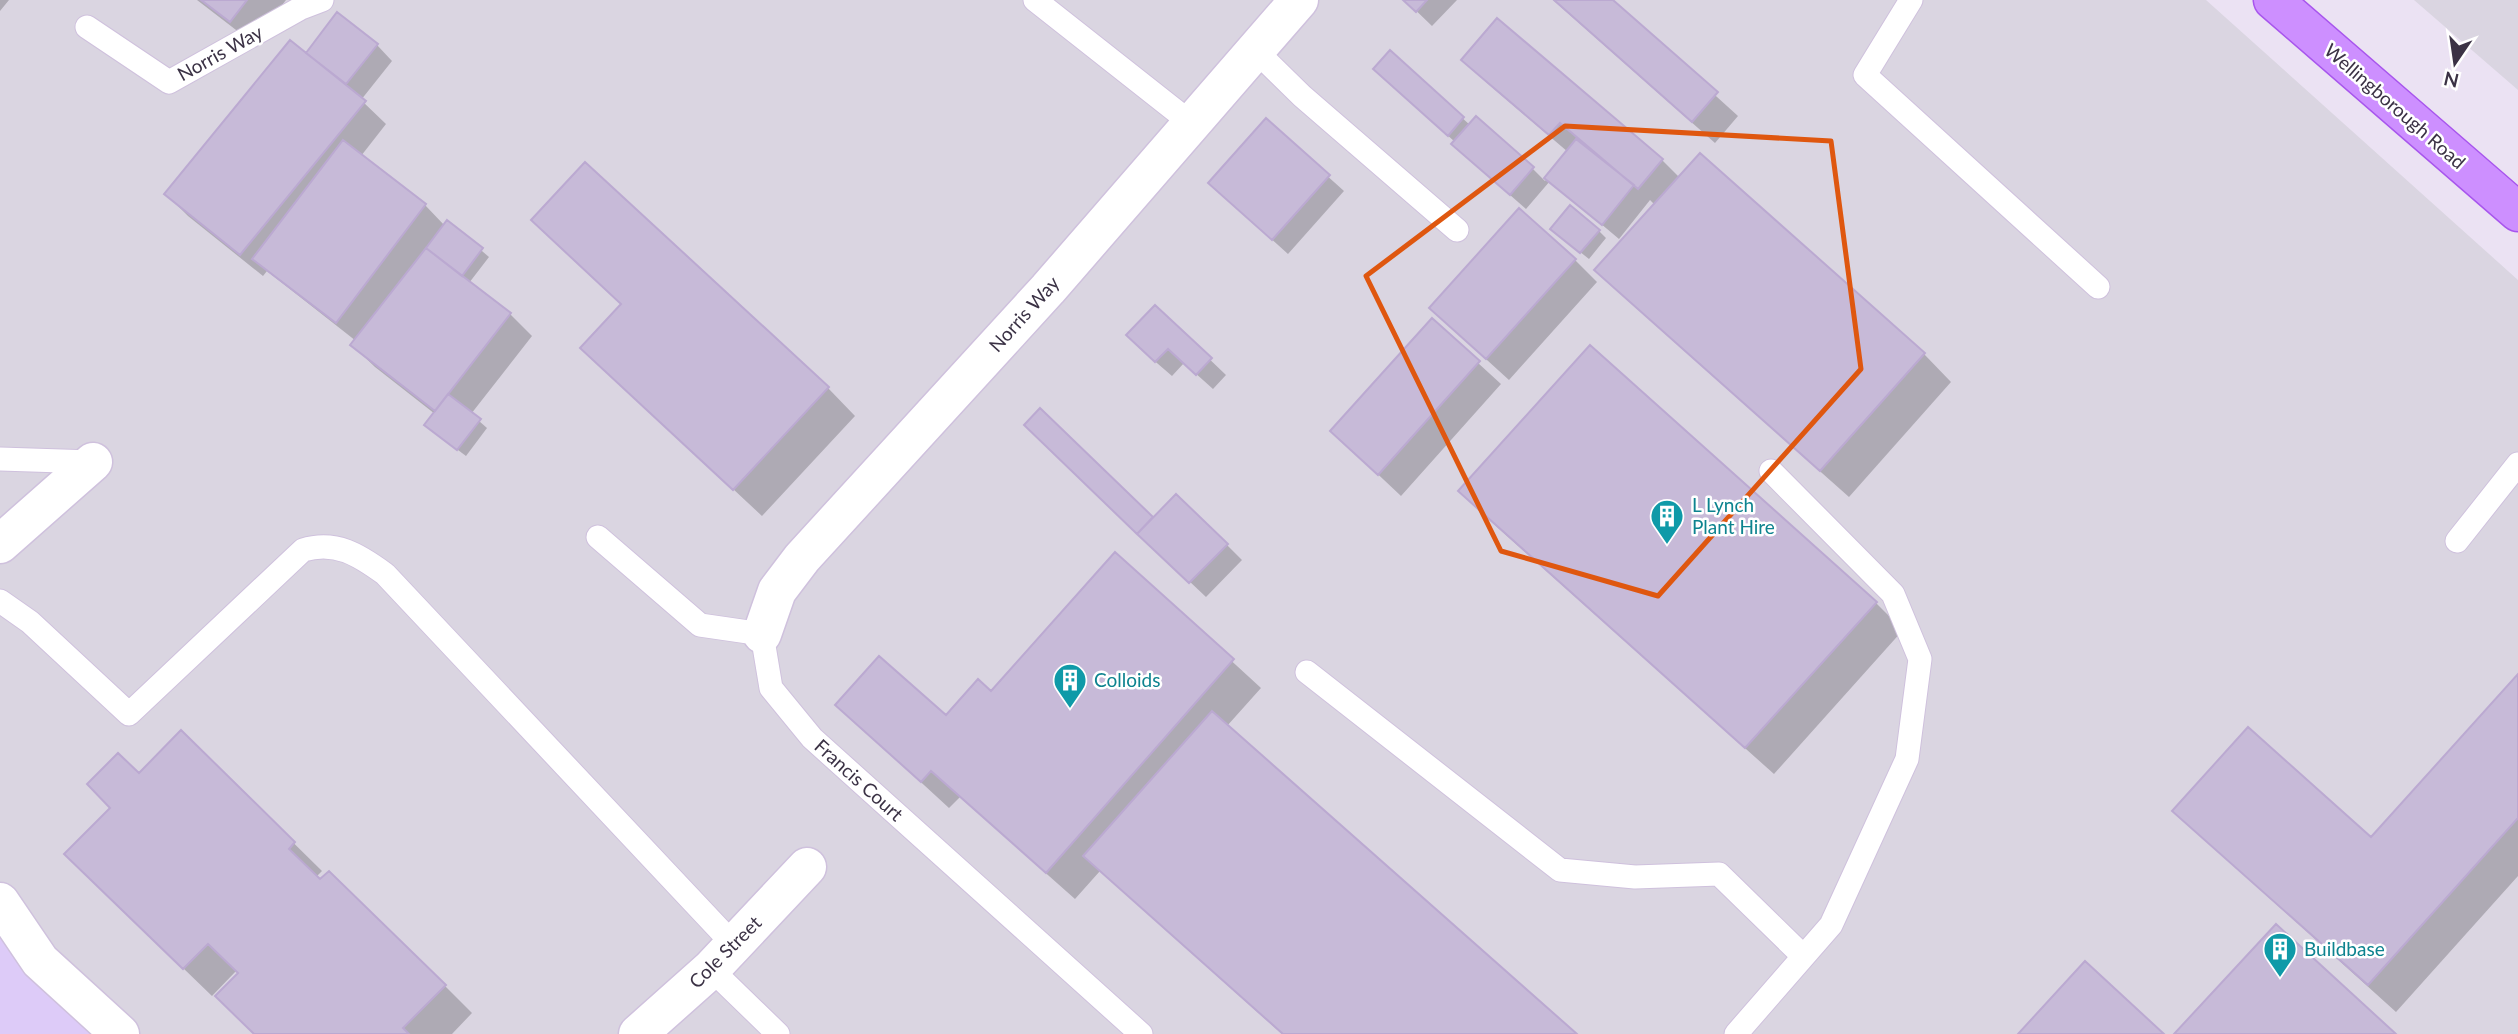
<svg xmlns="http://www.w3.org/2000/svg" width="2518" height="1034" viewBox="0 0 2518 1034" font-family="Lato,sans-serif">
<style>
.commercial{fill:#ddcbf8}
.industrial{fill:#dad5e1}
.shadow{fill:#0003}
.building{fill:#c7bad8;stroke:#bba9d1;stroke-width:2}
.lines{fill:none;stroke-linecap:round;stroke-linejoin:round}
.lane-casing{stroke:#cfc1dd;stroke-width:25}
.street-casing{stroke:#cfc1dd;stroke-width:41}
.primary-casing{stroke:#a856ed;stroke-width:41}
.lane{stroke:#fff;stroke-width:23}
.street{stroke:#fff;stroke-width:38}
.primary{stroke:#cd8fff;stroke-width:38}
.marked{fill:none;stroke:#df570f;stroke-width:5;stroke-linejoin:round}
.labels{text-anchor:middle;stroke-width:5;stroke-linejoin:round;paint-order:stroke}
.street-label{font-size:19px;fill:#3b3245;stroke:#fff}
.culture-label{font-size:19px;fill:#0d838f;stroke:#fff;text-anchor:start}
</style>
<rect width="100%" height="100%" fill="#ebe2f3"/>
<!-- commercial -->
<path class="commercial" d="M0,937l66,35 66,62h-132z"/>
<!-- industrial -->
<path class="industrial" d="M0,0h2206l312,280v754h-2386l-66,-62 -66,-35z
M2414,0h104v90z"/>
<!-- shadow -->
<path class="shadow" d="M0,0h9l-9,11z
M197,0h89l-33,43z
M1405,0h52l-25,26z
M1553,0h57l128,116 -23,27z
M1497,20l165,140 18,18 244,176 27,28 -102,115 -224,-199 -28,-28 58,-65 -5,-5 -31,39 -69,-58 -24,28 -57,-50 -14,-17 -64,-58 -1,-31 80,72 62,43 13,13 23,-29 -82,-70 -22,-22z
M377,45l15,16 -31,39 25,24 -25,32 64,49 20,21 3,-4 41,35 -20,26 41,31 22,22 -61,78 16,14 -21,28 -32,-24 1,-18 -60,-47 -23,-22 4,-4 -89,-70 -4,5 -75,-60 -22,-22 140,-139z
M1266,121l78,70 -56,63 -62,-56z
M533,220l295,168 27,28 -93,100 -180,-168 41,-43z
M1599,231l7,7 -17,21 -29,-23z
M1575,260l22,22 -88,98 -55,-50z
M1155,307l71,68 -13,14 -29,-26 -12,13 -29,-25z
M1432,321l69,63 -100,112 -69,-65z
M1040,411l113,109 74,25 15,15 -36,37 -165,-156z
M1460,491l416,112 27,27 -129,144 -286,-255z
M1116,555l145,133 -34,38 347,308h-292l-182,-163 -25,28 -115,-102 -11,11 -112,-103 109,13 45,-24z
M2518,677v199l-122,136 -193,-174 -28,-27 197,29z
M181,732l141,139 -6,6 129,109 27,27 -20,21h-196l-16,-60 -3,-4 -25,26 -118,-114 18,-74 27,-32z"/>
<!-- building -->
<path class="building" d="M201,0h46l-17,22z
M1403,0h24l-11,12z
M1554,0h59l105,92 -26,30z
M337,12l41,32 -32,40 -40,-31z
M1497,18l166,141 -25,30 -78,-66 -11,12 -88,-75z
M290,40l76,61 -126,154 -76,-61z
M1390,50l74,67 -16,19 -75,-67z
M1476,116l58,51 -24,28 -59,-51z
M1266,118l64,57 -58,65 -64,-57z
M1576,139l58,46 -32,40 -58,-47z
M343,140l83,64 -90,119 -84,-64z
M1700,153l225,200 -105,118 -226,-201z
M585,162l244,225 -96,103 -153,-142 41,-44 -90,-84z
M1570,205l30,25 -20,23 -30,-24z
M1519,208l57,51 -90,100 -57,-51z
M447,220l36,28 -21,28 -36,-28z
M426,248l85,65 -76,98 -85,-66z
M1155,305l57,53 -16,17 -28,-26 -13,13 -29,-27z
M1432,318l48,43 -102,114 -48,-44z
M1590,345l287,257 -132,146 -287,-257z
M448,394l33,25 -24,31 -33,-25z
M1040,408l113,109 -16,17 -113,-109z
M1176,494l52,50 -39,39 -52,-49z
M1115,552l119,107 -188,214 -115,-102 -10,11 -86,-77 44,-49 67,59 32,-36 13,12z
M2518,674v144l-150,167 -196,-174 76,-84 123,110z
M1212,711l365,323h-294l-200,-178z
M181,730l114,112 -6,7 31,30 9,-8 117,114 -43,43 6,6h-155l-39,-38 23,-23 -30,-29 -25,25 -119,-115 46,-46 -23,-24 31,-31 21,20z
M2276,924l120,110h-222z
M2085,961l79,73h-146z"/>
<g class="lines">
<defs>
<path id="lane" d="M1035,0l156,123
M1911,0l-46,75 233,212
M87,27l82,55 132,-74 21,-8
M1255,50l47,46 155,134
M0,459l93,3
M598,537l102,88 62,9 9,54 41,50 329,296
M2457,541l61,-77
M0,601l30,21 99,92 174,-164c33,-10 56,5 82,24l349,371
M1307,672l253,198 75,7 84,-3 84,82
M711,969l67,65
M1736,1034l95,-109 76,-166 13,-100 -27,-65 -122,-123"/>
<path id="street" d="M0,544l93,-82
M762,634l15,-43 25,-33 246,-269 251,-289
M0,902l40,59 80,73
M638,1034l73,-65 96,-102"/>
<path id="primary" d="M2273,0l245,212"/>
</defs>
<!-- lane casing -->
<use href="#lane" class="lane-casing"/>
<!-- street casing -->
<use href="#street" class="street-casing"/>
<!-- primary casing -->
<use href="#primary" class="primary-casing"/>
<!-- lane -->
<use href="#lane" class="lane"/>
<!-- street -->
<use href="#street" class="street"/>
<!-- primary -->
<use href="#primary" class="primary"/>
</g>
<!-- marked area -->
<path class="marked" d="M1565,126l266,15 30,228 -203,227 -157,-45 -135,-275z"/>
<!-- icons -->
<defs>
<symbol id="building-pin" viewBox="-11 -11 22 30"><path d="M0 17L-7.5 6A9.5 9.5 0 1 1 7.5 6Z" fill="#0f9aa8" stroke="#fff"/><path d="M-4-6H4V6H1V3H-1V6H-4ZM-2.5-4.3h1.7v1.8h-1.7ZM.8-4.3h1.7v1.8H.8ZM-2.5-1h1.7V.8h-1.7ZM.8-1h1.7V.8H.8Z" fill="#fff"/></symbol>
</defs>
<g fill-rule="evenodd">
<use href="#building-pin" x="1648" y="497" width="38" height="52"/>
<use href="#building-pin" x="1051" y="661" width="38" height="52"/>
<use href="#building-pin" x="2261" y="930" width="38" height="52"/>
</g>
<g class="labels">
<!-- street labels -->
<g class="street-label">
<text transform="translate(220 53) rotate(-29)" y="7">Norris Way</text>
<text transform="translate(2395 106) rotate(41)" y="7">Wellingborough Road</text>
<text transform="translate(1024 314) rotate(-48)" y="7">Norris Way</text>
<text transform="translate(859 780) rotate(42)" y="7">Francis Court</text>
<text transform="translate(725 952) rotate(-45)" y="7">Cole Street</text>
</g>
<!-- culture labels -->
<g class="culture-label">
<text x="1692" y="512">L Lynch<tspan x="1692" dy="22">Plant Hire</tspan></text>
<text x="1094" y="687">Colloids</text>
<text x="2304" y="956">Buildbase</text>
</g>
</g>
<!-- north arrow -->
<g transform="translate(2455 63) rotate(193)" stroke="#ffffff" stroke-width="5" paint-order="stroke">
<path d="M0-5L12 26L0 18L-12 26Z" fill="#3b3245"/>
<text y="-10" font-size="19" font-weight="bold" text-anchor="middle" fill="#3b3245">N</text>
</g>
</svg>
